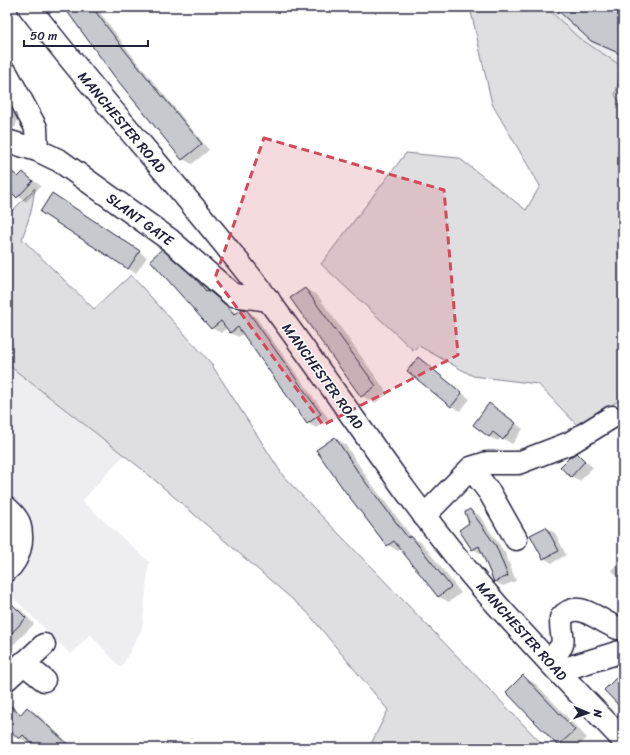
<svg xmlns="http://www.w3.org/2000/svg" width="630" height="755" viewBox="0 0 630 755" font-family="Sriracha,sans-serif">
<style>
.built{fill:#eeeef1}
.green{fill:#dfdfe2;stroke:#80808e}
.shadow{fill:#0003}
.building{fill:#c8c8cf;stroke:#22223b}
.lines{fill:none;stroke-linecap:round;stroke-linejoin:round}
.minor-casing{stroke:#22223b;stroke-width:25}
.major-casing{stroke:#22223b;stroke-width:25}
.minor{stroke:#fff;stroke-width:22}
.major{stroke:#fff;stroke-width:22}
.marked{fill:#d1495b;fill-opacity:0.2;stroke:#d1495b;stroke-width:3;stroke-dasharray:8 5;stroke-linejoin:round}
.labels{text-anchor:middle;stroke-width:3;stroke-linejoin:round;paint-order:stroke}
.street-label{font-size:14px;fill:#22223b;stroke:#fff}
</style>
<rect width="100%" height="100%" fill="#fff"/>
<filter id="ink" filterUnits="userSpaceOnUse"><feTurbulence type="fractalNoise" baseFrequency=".025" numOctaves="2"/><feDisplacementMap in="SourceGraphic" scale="8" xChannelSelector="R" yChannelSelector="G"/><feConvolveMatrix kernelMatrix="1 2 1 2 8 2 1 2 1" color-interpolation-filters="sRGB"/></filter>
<g filter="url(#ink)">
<!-- built -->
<path class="built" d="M546,7h77v60l-44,-29z
M623,69v38l-8,-12z
M7,364l117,91 -42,46 67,61 -7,67 -21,39 -31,-34 -19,21 -64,-64z"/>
<!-- green -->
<path class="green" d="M470,7h76l33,31 44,29 -8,28 8,12v291l-45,28 -40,-42 -65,-8 -54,-30 -6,4 -92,-86 85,-111 53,5 67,52 14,-24 -48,-82z
M35,188l-4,24 -9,27 72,70 37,-34 79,87 74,115 262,271h-177l19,-38 -81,-98 -164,-142 -136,-106v-148z"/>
<!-- shadow -->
<path class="shadow" d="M65,7h31l38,51 75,92 -17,14 -9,-5 -68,-84z
M556,7h67v49l-31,-16z
M7,97l5,3 7,14 -4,14 -8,-3v-22l6,10 2,-1z
M9,170l11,7 4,-4 17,13 -15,16 -11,-8 -3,3 -5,-3v-22z
M60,200l87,57 -11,16 -8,-4z
M162,251l8,4 67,59 9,-4 9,6 74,103 -13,9 -8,-5 -65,-89 -4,3 -9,-4 -3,-5 -6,5 -9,-5z
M306,289l12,7 70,98 -13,9 -13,-7 -70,-97z
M418,358l52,41 -10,12 -9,-5z
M498,410l25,19 -11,15 -11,-7 -3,4 -9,-4z
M335,438l10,6 25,38 42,55 10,6 39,50 -12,9 -10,-5 -38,-48 -3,2 -10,-6z
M577,455l16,12 -13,14 -9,-5z
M470,510l9,5 26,38 11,28 -13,5 -8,-4 -12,-29 -2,1 -8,-5z
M546,528l9,5 11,22 -14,8 -8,-5z
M623,558v23l-12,-11z
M12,606l9,4 13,14 -27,27v-40z
M523,677l13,7 51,54 -11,10h-13l-5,-3z
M7,701l15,13 6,-6 8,5 38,35h-34l-9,-8 -3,3 -8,-5 -10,-8 -3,-1z"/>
<!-- building -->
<path class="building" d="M64,7h28l34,45 76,92 -20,16 -68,-84z
M554,7h69v48l-32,-14z
M7,167l11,10 5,-5 10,9 -16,17 -10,-10z
M52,193l88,58 -12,18 -88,-57z
M162,249l33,29 11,13 2,-1 18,15 8,9 8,-5 5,1 74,104 -14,10 -69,-97 -8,6 -9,-12 -10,8 -61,-69z
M305,288l71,98 -15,11 -71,-99z
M418,357l44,36 -11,14 -44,-36z
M489,403l27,20 -13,17 -10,-8 -4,5 -16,-12z
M335,437l25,38 48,63 3,-2 40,51 -13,10 -44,-56 -7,5 -43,-56 -28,-40z
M577,453l8,8 -14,16 -11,-10 10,-10z
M470,509l26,37 12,30 -14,6 -15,-36 -7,4 -13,-20 10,-7 -4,-11z
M546,527l13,24 -16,8 -13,-24z
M7,599l19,19 -19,20z
M623,671v39l-19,-20z
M523,675l52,55 -17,16 -52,-54z
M7,703l13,12 7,-8 45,41h-35l-14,-13 -4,4 -12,-11z"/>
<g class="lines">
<defs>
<path id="minor" d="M7,74l29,54 1,22
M7,141l30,9 23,11 110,79 63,55 36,5
M471,468l19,25 26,46
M7,508c4,4 11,10 12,15 5,16 1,36 -12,47
M424,516l47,-48 16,-5h31l52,-20 42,-26
M548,660c23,-19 12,-17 13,-42 17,-21 38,4 57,10
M23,663l21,17
M558,671l65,-20
M7,679l37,-34"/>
<path id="major" d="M29,7c77,101 164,193 240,294 68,91 130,187 203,275 48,57 100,110 151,164"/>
</defs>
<!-- minor casing -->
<use href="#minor" class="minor-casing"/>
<!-- major casing -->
<use href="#major" class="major-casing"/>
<!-- minor -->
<use href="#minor" class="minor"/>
<!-- major -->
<use href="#major" class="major"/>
</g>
</g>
<!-- marked area -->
<path class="marked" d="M264,138l180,52 14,165 -135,70 -108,-147z"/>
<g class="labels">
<!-- street labels -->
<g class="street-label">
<text transform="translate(122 122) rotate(50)" y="5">MANCHESTER ROAD</text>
<text transform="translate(140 219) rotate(36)" y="5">SLANT GATE</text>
<text transform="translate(323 376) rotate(54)" y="5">MANCHESTER ROAD</text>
<text transform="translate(522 631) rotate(48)" y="5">MANCHESTER ROAD</text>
</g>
</g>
<!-- margin -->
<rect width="630" height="755" fill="none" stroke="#fff" stroke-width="24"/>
<rect x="12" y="12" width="606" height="731" fill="none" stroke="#22223b" stroke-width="1.5" filter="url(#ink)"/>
<!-- north arrow -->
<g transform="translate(588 713) rotate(92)" stroke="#ffffff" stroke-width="3" paint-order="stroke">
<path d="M0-3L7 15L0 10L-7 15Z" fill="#22223b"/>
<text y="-6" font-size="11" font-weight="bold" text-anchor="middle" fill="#22223b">N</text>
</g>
<!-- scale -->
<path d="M24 40v6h124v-6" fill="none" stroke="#22223b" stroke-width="2"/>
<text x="30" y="40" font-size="12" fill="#22223b" stroke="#ffffff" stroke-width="3" paint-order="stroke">50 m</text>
</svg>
